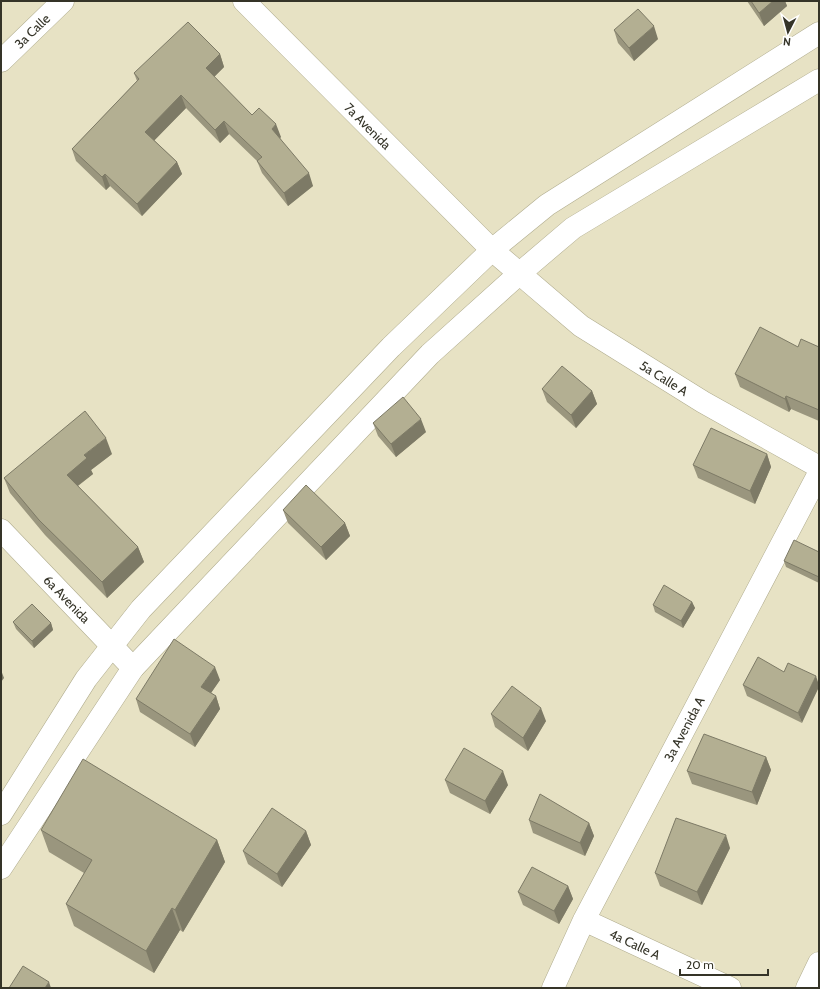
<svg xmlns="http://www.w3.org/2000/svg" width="820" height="989" viewBox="0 0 820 989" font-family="Cabin,sans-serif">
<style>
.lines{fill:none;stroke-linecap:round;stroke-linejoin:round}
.minor-casing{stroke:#b0ac8e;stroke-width:23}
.major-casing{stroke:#b0ac8e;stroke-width:23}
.minor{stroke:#fff;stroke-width:22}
.major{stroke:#fff;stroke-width:22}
.wall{fill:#9a967e}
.shaded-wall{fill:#7d7a66}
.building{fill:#b3af92;stroke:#7d7a66}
.labels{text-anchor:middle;stroke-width:3;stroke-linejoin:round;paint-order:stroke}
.street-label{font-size:13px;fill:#353428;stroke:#fff}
</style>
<rect width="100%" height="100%" fill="#e7e2c4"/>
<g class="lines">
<defs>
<path id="minor" d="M244,1l248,249 89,76 122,76 116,65
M1,61l62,-60
M1,530l132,138
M584,920l146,68
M553,988l31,-68 235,-447
M807,988l12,-25"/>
<path id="major" d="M1,814l85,-135 55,-70 250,-262 101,-97 55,-45 272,-172
M1,868l132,-200 297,-314 90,-81 53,-45 246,-148"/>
</defs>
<!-- minor casing -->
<use href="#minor" class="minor-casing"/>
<!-- major casing -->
<use href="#major" class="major-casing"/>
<!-- minor -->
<use href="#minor" class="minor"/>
<!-- major -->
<use href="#major" class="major"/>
</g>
<!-- wall -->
<path class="wall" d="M747,1h38l2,5 -23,20z
M614,30l44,9 -24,22 -16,-18z
M220,54l4,13 -10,10 38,38 29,22 -1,1 33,48 -25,20 -26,-33 -5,-12 -28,-27 -9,9 -34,-35 -32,32 23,22 5,12 -40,42 -32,-30 -4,4 -30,-29 -4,-12 65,-68 -3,-8z
M798,347h21v74l-28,-12 -2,3 -49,-25 -5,-13z
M542,389l50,2 5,13 -21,24 -29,-26z
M373,423l53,9 -30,25 -18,-21z
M112,454l-21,16 2,4 -15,12 60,61 6,15 -37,36 -62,-63 -35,-42 -6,-15z
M767,454l4,13 -16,37 -57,-26 -5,-13z
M283,510l62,13 5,13 -24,24 -38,-37z
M819,552v31l-33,-16 -2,-6z
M692,602l3,6 -12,20 -28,-16 -2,-7z
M13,622l38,1 2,7 -19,18 -18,-19z
M784,672l18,51 -55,-27 -4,-11z
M220,680l-9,13 5,3 4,13 -25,38 -55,-35 -4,-13z
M491,714l55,7 -18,30 -33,-24z
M766,757l5,13 -14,35 -65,-21 -5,-13z
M445,780l63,5 -18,29 -40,-21z
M529,820l60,3 5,13 -9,20 -52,-23z
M41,830l176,10 8,22 -42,70 -3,-2 -26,43 -80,-47 -8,-22 18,-31 -35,-21z
M306,831l5,14 -29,42 -34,-23 -5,-13z
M730,848l-28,57 -42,-19 -5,-13z
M568,886l5,13 -14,25 -36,-19 -5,-13z"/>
<!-- shaded-wall -->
<path class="shaded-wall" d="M773,1h12l2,5 -23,20 -5,-13z
M654,26l4,13 -24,22 -5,-13z
M220,54l4,13 -14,14 -4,-13z
M181,95l5,13 -36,37 -5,-13z
M224,121l5,13 -9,9 -5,-13z
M276,124l5,13 -4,4 -5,-12z
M177,162l5,12 -40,42 -5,-12z
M309,173l4,13 -25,20 -4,-13z
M105,174l5,12 -4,4 -4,-13z
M592,391l5,13 -21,24 -5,-13z
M786,396l5,13 -2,3 -4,-13z
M421,419l5,13 -30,25 -5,-13z
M106,438l6,16 -21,16 2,4 -21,16 -5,-15 17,-20z
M767,454l4,13 -16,37 -5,-13z
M345,523l5,13 -24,24 -5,-13z
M138,547l6,15 -37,36 -5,-16z
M692,602l3,6 -12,20 -2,-7z
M51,623l2,7 -19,18 -2,-7z
M215,667l5,13 -14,20 -5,-13z
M1,670l3,8 -3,4z
M816,676l3,9v2l-17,36 -4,-10z
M216,696l4,13 -25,38 -5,-13z
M541,708l5,13 -18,30 -5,-13z
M766,757l5,13 -14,35 -5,-13z
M503,771l5,14 -18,29 -5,-13z
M589,823l5,13 -9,20 -5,-13z
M306,831l5,14 -29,42 -5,-13z
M726,835l4,13 -28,57 -5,-13z
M217,840l8,22 -42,70 -8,-22z
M568,886l5,13 -14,25 -5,-13z
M172,908l8,22 -26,43 -8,-22z
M49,982l2,6h-6z"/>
<!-- building -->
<path class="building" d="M751,1h22l-14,12z
M638,9l16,17 -25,22 -15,-18z
M188,22l32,32 -14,14 46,47 7,-7 17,16 -4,5 37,44 -25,20 -27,-32 5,-4 -38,-36 -9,9 -34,-35 -36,37 32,30 -40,42 -32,-30 -3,3 -30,-28 67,-70 -5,-6z
M760,327l38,20 3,-8 18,8v63l-33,-14 -1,3 -50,-25z
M562,366l30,25 -21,24 -29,-26z
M403,397l18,22 -30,25 -18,-21z
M85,411l21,27 -22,17 3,3 -20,17 71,72 -36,35 -63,-62 -35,-42z
M711,428l56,26 -17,37 -57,-26z
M306,485l39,38 -24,24 -38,-37z
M794,540l25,12v25l-35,-16z
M664,585l28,17 -11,19 -28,-16z
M32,604l19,19 -19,18 -19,-19z
M174,639l41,28 -14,20 15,9 -26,38 -54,-35z
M758,657l26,15 4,-9 28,13 -18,37 -55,-28z
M512,686l29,22 -18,30 -32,-24z
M704,734l62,23 -14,35 -65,-21z
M464,748l39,23 -18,30 -40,-21z
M83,759l134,81 -42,70 -3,-2 -26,43 -80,-47 26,-44 -51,-30z
M540,794l49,29 -9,20 -51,-23z
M272,808l34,23 -29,43 -34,-23z
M676,818l50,17 -29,57 -42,-19z
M532,867l36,19 -14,25 -36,-19z
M23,966l26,16 -4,6h-36z"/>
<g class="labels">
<!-- street labels -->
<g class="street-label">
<text transform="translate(32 31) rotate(-44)" y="5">3a Calle</text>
<text transform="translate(368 126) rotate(45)" y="5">7a Avenida</text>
<text transform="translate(664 378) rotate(32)" y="5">5a Calle A</text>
<text transform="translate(67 599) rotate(46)" y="5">6a Avenida</text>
<text transform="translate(684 729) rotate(-62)" y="5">3a Avenida A</text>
<text transform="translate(635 944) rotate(25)" y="5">4a Calle A</text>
</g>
</g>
<!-- border -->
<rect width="820" height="989" fill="none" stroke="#353428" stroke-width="4"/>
<!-- north arrow -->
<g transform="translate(788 32) rotate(186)" stroke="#ffffff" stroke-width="3" paint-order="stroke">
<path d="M0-3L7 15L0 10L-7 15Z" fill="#353428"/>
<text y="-6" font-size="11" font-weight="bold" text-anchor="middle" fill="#353428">N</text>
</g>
<!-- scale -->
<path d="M680 969v6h88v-6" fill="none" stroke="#353428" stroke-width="2"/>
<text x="686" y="969" font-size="12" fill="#353428" stroke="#ffffff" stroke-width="3" paint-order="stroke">20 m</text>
</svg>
